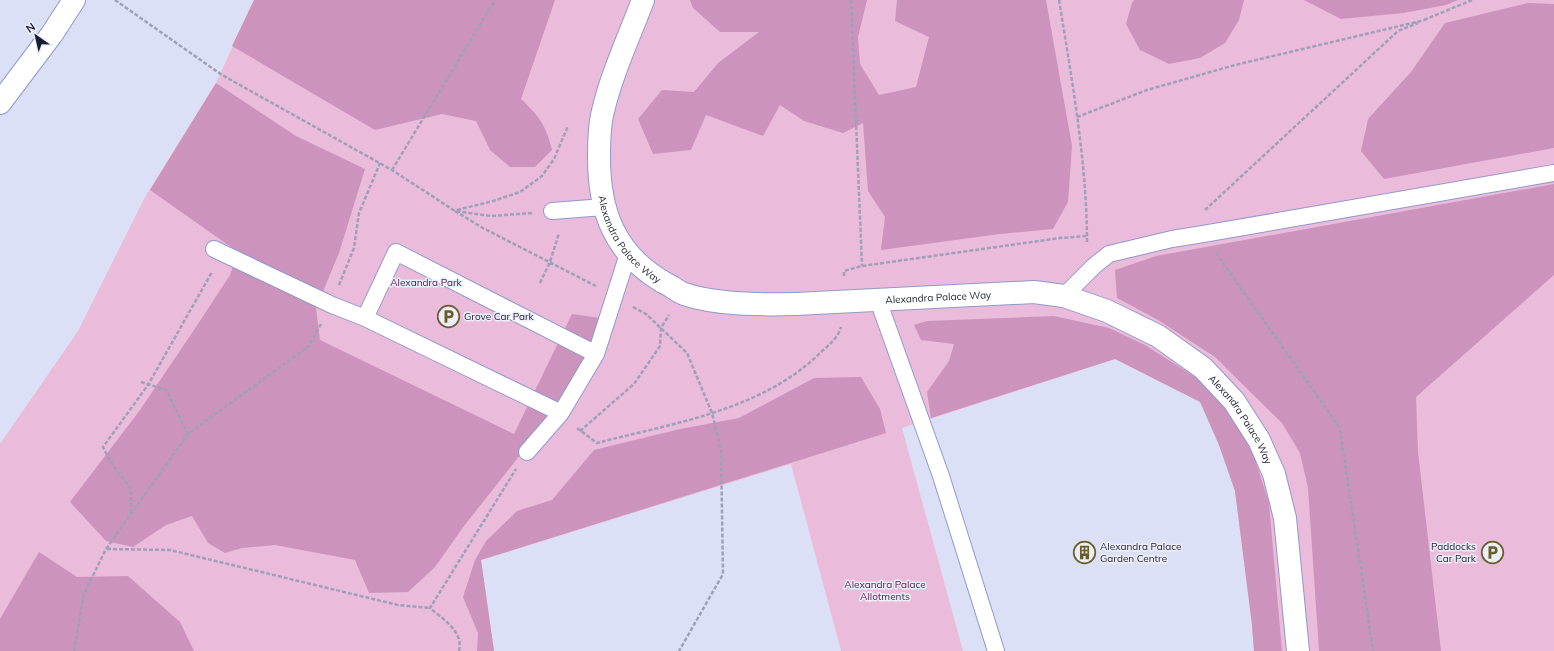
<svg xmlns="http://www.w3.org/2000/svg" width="1554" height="651" viewBox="0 0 1554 651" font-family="Mulish,sans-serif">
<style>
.green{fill:#ebbbdc}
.forest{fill:#cc93bc}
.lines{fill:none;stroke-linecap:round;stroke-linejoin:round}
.lane-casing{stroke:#9099ca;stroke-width:18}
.secondary-casing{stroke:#9099ca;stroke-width:24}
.path{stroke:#9ea1b6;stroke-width:2.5;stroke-dasharray:4 2;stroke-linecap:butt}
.lane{stroke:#fff;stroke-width:16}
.secondary{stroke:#fff;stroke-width:22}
.labels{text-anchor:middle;stroke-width:3;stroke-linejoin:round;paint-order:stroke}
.street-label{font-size:10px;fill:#1a1d30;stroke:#eceef9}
.park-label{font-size:10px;fill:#551248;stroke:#eceef9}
.poi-label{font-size:10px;fill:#1a1d30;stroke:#eceef9;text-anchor:start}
</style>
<rect width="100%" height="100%" fill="#dce0f6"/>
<!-- green -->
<path class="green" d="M254,0h1300v651h-300l-2,-26 -17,-134 -16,-46 -18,-43 -86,-43 -213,69 61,223h-122l-50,-187 -310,96 13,91h-494v-207l78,-113 67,-134 71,-114z"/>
<!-- forest -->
<path class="forest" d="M254,0h301l-34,99c18,17 25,26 31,51l-17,17h-25l-20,-17 -14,-29 -34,-7 -67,16 -143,-84z
M690,0h177l-9,37 2,27 19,31 37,-8 13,-50 -34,-16 2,-21h149l26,146 -4,56 -15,27 -53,5 -119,16 4,-33 -17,-26 -5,-68 -20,10 -39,-12 -24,-16 -17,31 -57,-21 -15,35 -38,4 -15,-35 24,-29 32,2 24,-29 41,-31h-39l-27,-24z
M1134,0h110l-5,20 -14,23 -25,15 -31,6 -29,-14 -14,-26 6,-21z
M1304,0h154l-12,5 -43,8 -62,6z
M1528,3l26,1v144l-170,31 -23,-28 7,-32 43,-47 34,-49z
M216,83l80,53 69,33 -26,84 -23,55 4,32 194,94 58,-120 29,4 -13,40 -56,82 -68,86 -29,41 -27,25 -39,1 -14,-33 -80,-15 -33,3 -17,5 -17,-10 -16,-27 -26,9 -33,22 -27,-6 -36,-39 70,-92 58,-86 32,-49 8,-23 -88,-62z
M1554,184v91l-138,122 2,55 23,199h-122l-11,-163 -8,-35 -18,-30 -67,-66 -57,-37 -41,-22 -2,-28 41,-14z
M1054,316l55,12 36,17 58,37 26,27 25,47 15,47 13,148h-28l-2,-26 -17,-134 -16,-46 -19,-43 -85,-43 -184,59 -4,-26 22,-31 5,-17 -33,-4 -7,-15 13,-4z
M861,377l19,32 6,24 -405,127 13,91h-17l1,-18 -15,-36 12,-37 11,-19 31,-30 35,-11 42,-50 86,-21 59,-11 75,-40z
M39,552l38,25 51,-1 52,46 14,29h-194v-32z"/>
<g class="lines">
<defs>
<path id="lane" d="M552,211l52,-4
M214,249l118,56 33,13
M1064,296l30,-30 15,-12 63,-15 31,-5 351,-61
M878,300l63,176 55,175
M561,413l-196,-95 31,-66 200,102
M527,452l34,-39 35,-59 32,-100"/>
<g id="secondary">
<path id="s1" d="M643,0c-14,37 -31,73 -40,111 -4,15 -4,31 -4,46 0,54 15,96 64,125 7,3 14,9 21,12 33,11 77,11 112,10l238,-12 30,4 43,15 51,25 45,32 31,33 25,39 15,34 11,44 13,133"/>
<path d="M0,103l52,-69 22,-34"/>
</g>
</defs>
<!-- lane casing -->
<use href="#lane" class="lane-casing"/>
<!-- secondary casing -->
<use href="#secondary" class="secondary-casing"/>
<!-- path -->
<path class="path" d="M115,0l107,75 170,95 63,41 36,5 41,-3
M851,0l11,266
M1059,0c13,81 28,162 28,244
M1424,20l48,-20
M1077,117l70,-27 88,-25 190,-45
M392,170l103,-170
M457,210l36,-9 27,-9 22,-16 12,-17 14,-33
M1205,210l193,-179 20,-8
M455,211l26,16 115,59
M1216,253l124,175 33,223
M844,276v-5l18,-5 198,-28 27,-2
M540,283l10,-21 9,-29
M339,285l15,-37 5,-35 21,-50
M633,307l13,7 41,39 25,60 9,37 2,124 -44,77
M141,382l25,8 22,44
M577,428l20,15c76,-20 162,-32 221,-88 9,-9 20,-16 23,-28
M580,431l54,-47 26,-38 1,-18 8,-13
M131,513v-24l-21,-28 -7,-14 45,-62 64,-113
M107,549l63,1 228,55 32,3
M74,651l10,-57 22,-45 82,-115 121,-88 12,-22
M459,651c5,-19 -16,-32 -29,-43l86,-139"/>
<!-- lane -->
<use href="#lane" class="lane"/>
<!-- secondary -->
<use href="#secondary" class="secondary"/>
</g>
<!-- icons -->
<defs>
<symbol id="parking-ring" viewBox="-11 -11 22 22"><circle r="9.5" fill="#eceef9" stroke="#695d2a" stroke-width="1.5"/><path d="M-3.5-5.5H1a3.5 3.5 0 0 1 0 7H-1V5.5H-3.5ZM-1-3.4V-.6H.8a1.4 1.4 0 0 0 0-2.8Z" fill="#695d2a"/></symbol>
<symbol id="building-ring" viewBox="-11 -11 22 22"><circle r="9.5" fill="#eceef9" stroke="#695d2a" stroke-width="1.5"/><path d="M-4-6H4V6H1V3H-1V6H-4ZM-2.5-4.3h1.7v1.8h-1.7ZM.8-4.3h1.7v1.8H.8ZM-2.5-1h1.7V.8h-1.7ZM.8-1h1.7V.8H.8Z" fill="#695d2a"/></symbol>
</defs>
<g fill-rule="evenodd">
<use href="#parking-ring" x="436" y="304" width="25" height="25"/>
<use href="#building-ring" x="1072" y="540" width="25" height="25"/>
<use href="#parking-ring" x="1480" y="540" width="25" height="25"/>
</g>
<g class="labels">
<!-- street labels -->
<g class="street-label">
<text dy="4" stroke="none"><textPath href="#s1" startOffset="256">Alexandra Palace Way</textPath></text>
<text dy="4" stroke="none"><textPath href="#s1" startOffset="592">Alexandra Palace Way</textPath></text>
<text dy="4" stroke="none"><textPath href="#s1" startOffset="940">Alexandra Palace Way</textPath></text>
</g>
<!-- park labels -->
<g class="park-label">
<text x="426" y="286">Alexandra Park</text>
<text x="885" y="588">Alexandra Palace<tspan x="885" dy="12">Allotments</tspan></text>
</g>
<!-- poi labels -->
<g class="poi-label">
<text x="464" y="320">Grove Car Park</text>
<text x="1100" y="550">Alexandra Palace<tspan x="1100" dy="12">Garden Centre</tspan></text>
<text x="1476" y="550" text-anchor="end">Paddocks<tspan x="1476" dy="12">Car Park</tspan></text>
</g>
</g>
<!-- north arrow -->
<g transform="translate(36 36) rotate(326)" stroke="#eceef9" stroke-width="3" paint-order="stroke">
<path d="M0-3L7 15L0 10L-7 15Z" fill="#1a1d30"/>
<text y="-6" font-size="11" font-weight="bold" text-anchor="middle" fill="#1a1d30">N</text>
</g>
</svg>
